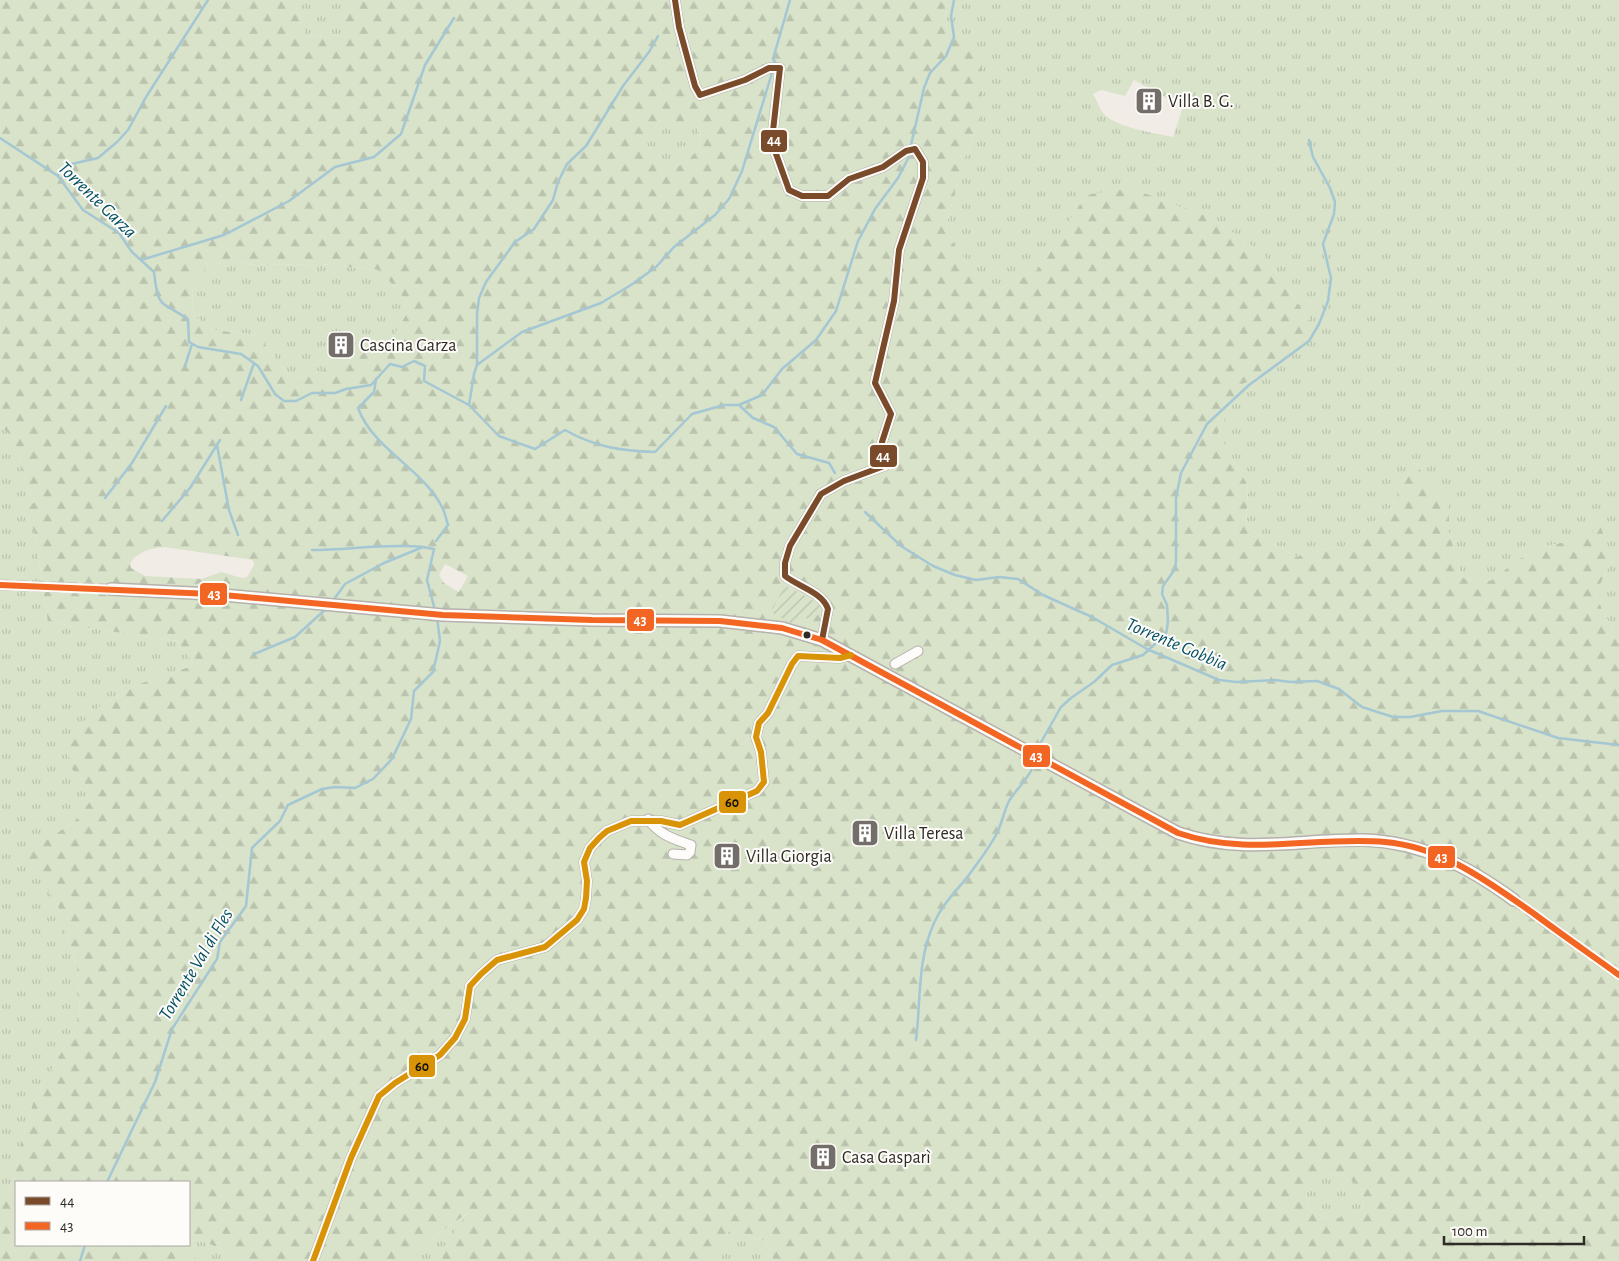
<svg xmlns="http://www.w3.org/2000/svg" width="1619" height="1261" viewBox="0 0 1619 1261" font-family="'Alegreya Sans',sans-serif">
<style>
.grass{fill:url(#grass-tufts);fill-rule:evenodd}
.forest{fill:url(#forest-firs);fill-rule:evenodd}
.garden{fill:url(#garden-furrows)}
.lines{fill:none;stroke-linecap:round;stroke-linejoin:round}
.stream{stroke:#a4c7d3;stroke-width:2.5}
.secondary-tunnel{stroke:#cbc5bf;stroke-width:11;stroke-dasharray:11 5.5;stroke-linecap:butt}
.street-casing{stroke:#b5b1ac;stroke-width:11}
.secondary-casing{stroke:#b5b1ac;stroke-width:14}
.street{stroke:#fdfcfb;stroke-width:9}
.secondary{stroke:#fdfcfb;stroke-width:11}
.bus-1-casing{stroke:#fefcf9;stroke-width:10}
.bus-2-casing{stroke:#fefcf9;stroke-width:10}
.bus-3-casing{stroke:#fefcf9;stroke-width:10}
.bus-1{stroke:#7a4b2a;stroke-width:6}
.bus-2{stroke:#f26522;stroke-width:6}
.bus-3{stroke:#d99306;stroke-width:6}
.bus-dot{fill:#2e2a25;stroke:#fefcf9;stroke-width:2}
.labels{text-anchor:middle;stroke-width:4;stroke-linejoin:round;paint-order:stroke}
.poi-label{font-size:18px;fill:#2e2a25;stroke:#fefcf9;text-anchor:start}
.water-label{font-size:19px;font-style:italic;fill:#045166;stroke:#fefcf9}
.line-badge{stroke:#fefcf9;stroke-width:2}
.badge-label{font-size:14px;text-anchor:middle;font-weight:bold;fill:#fff}
.pale-badge-label{font-size:14px;text-anchor:middle;font-weight:bold;fill:#111}
</style>
<defs>
<pattern id="grass-tufts" width="24" height="20" patternUnits="userSpaceOnUse" patternTransform="scale(1.25)"><rect width="24" height="20" fill="#d8e3ca"/><path d="M3 7l-1-3M5 7V3M7 7l1-3M15 17l-1-3M17 17v-4M19 17l1-3" fill="none" stroke="#bac3ad"/></pattern>
<pattern id="forest-firs" width="22" height="20" patternUnits="userSpaceOnUse" patternTransform="scale(1.25)"><rect width="22" height="20" fill="#d8e3ca"/><path d="M5 1l3.5 6h-7zM16 11l3.5 6h-7z" fill="#bac3ad"/></pattern>
<pattern id="garden-furrows" width="10" height="10" patternUnits="userSpaceOnUse" patternTransform="scale(1.25)"><rect width="10" height="10" fill="#d8e3ca"/><path d="M-1 1l2-2M0 10L10 0M9 11l2-2" fill="none" stroke="#bac3ad"/></pattern>
</defs>
<rect width="100%" height="100%" fill="#f2ece6"/>
<!-- grass -->
<path class="grass" d="M295,0h52l-3,35 -38,2z
M946,0h673v634l-5,-2 -19,-37 18,-38 -34,-18 -46,10 -43,32 -28,-3 -13,-46v-29l-35,-40 -23,45 -46,37 -49,12 -50,-30 2,-41 -30,-53 22,-48 22,-9 51,-51 -50,-71 -49,-35 -128,-24 -49,75 -48,24 -44,-63 15,-59 20,-52 -35,-97zM1134,80l49,27 -10,30c-18,-4 -55,-9 -68,-22 -5,-5 -8,-15 -12,-21l8,-4 24,6z
M673,117l24,9c9,20 -5,34 -22,42 -14,-5 -23,-10 -28,-25l13,-24z
M228,262l28,3 65,-1 59,6 31,37 -19,31 -51,27 -49,15 -34,-45 -45,-5 -20,-15 -1,-30 16,-20z
M0,426l14,12 13,50 8,14 -13,7 13,24 13,89 129,19 18,24 -59,20 -37,22 -28,61 24,27 -21,27 -48,32 32,52 19,62 3,46 -15,32 -31,54 -14,46 -6,35 -14,23z
M1332,1174c19,1 36,14 30,36 -25,14 -64,12 -54,-26l11,-8z
M471,1211l-28,38 -2,12h-35l13,-14z
M729,1231l36,10 9,20h-71z
M189,1240l16,2 43,19h-50l-14,-16h5z"/>
<!-- forest -->
<path class="forest" d="M0,0h295l11,37 37,-2 4,-35h599l-1,23 37,43 -2,54 -20,52 -15,59 44,63 48,-24 49,-75 44,-7 84,31 49,35 50,71c-21,31 -38,46 -73,60l-22,48 30,53 -2,41 50,30 49,-12 46,-37 23,-45 35,40v29l13,46 28,3 43,-32 46,-10 21,-13 13,31 -18,38 19,37 5,2v627h-845l-9,-20 -36,-10 -26,30h-262l1,-12 27,-37 -50,35 -13,14h-158l-43,-19 -16,-2v-58h-173v63h168l14,16h-198v-57l14,-23 6,-35 14,-46 31,-54 15,-32 -3,-46 -19,-62 -33,-52 49,-32 21,-27 -24,-27 -5,-31 33,-30 37,-22 59,-20 -18,-24 -129,-19 -13,-89 -13,-24 13,-7 -8,-14 -13,-50 -14,-12zM673,117l4,10 5,4 15,-5c9,20 -5,34 -22,42 -14,-5 -23,-10 -28,-25l13,-24zM228,262l28,3 65,-1 59,6 31,37 -19,31 -51,27 -49,15 -34,-45 -45,-5 -20,-15 -1,-30 16,-20zM164,547l83,12 6,1 1,5 -7,12 -5,1 -21,-6 -19,7 -57,-3 -14,-8 -1,-5c9,-12 19,-14 34,-16zM445,564l23,12 -9,16 -15,-9 -5,-8zM785,585l33,18 3,4 -9,14 -13,-7zM1332,1174c19,1 36,15 30,36 -25,14 -64,12 -54,-26l11,-7z"/>
<!-- garden -->
<path class="garden" d="M785,585l33,18 3,4 -2,6 -7,8 -13,-6 -5,10 -23,-13z"/>
<g class="lines">
<!-- stream -->
<path class="stream" d="M777,65l-4,-6 17,-59
M0,138l58,38 25,34 36,23 13,19 22,20c4,37 6,28 34,47l1,23 9,5 43,7 17,12 17,28 9,7h12l16,-8h23l11,-4 25,-4 19,-21 12,3 12,-6 11,5 -1,15 45,24 30,31 36,13 30,-19c30,17 56,21 90,22l37,-38 32,-9h15l14,13 21,9 23,27 32,9 6,10
M911,145l13,-57 6,-15 16,-17 8,-19 -3,-21 3,-16
M58,176l1,-4 8,-7 31,-7 19,-16 11,-12 18,-33 62,-97
M141,260l83,-25 65,-34 46,-34 39,-10 27,-23 24,-69 29,-47
M477,365l45,-33 79,-29 30,-18 25,-18 18,-20 41,-32 14,-16 13,-28 30,-98 4,-2
M185,366l7,-22
M376,379l-2,13 -16,16c15,41 64,60 84,99 3,5 4,12 6,18l-12,16
M241,400l13,-37
M469,405l5,-31 3,-9v-51l2,-16 7,-16 29,-40 19,-13 19,-29 5,-18 9,-18 19,-18 37,-60 26,-34 9,-16
M739,405l23,-10 20,-26 34,-29 20,-29 22,-70 17,-32 23,-31 13,-25
M217,445l12,65 9,25
M105,498l27,-35 34,-57
M865,512l36,34 32,20 22,9 21,5 23,-3 19,2 25,16 49,22 55,32 72,31 17,2 39,-2 15,2 27,-1 22,8 23,18 31,10h17l32,-6h36l80,27 61,7
M162,521l28,-33 30,-48
M312,550c37,0 74,-7 111,-3
M332,602l13,-18 39,-21 39,-16 11,2 -7,31 8,30
M254,654l41,-17 32,-29
M1036,751l25,-44 10,-9 23,-16 18,-17 31,-10 23,-21 2,-12 -1,-17 -5,-11 1,-8 12,-17 1,-8v-63l5,-25 26,-49 42,-39 60,-44 10,-17 9,-23 3,-23 -8,-34 11,-30 1,-12 -5,-14 -17,-31 -4,-17
M916,1040c5,-40 1,-79 18,-117 9,-21 27,-36 40,-55 8,-11 17,-23 23,-35 5,-10 7,-22 12,-32 9,-14 23,-26 27,-42
M107,1182l48,-100 17,-53 45,-70 3,-17 26,-36 6,-58 28,-27 8,-16 34,-16 13,-2 20,1 18,-9 19,-20 19,-40 3,-28 19,-19 7,-31 -3,-24
M80,1261l5,-16"/>
<!-- secondary-tunnel -->
<path class="secondary-tunnel" d="M0,585l111,4
M1514,900l105,75"/>
<defs>
<path id="street" d="M675,0l4,27 16,59 5,9 45,-15 24,-12h11l-7,63 2,20 14,39 13,6h26l21,-17 34,-12 23,-16 9,-2 8,13v16l-24,72 -5,51 -19,82 16,31 -9,28 2,24 -40,15 -23,13 -31,52 -5,17v13c14,11 37,16 43,33l-6,31
M895,664l23,-13
M648,819c11,16 26,20 43,26l-1,7 -3,3 -14,-1
M313,1261l38,-103 28,-62 16,-13 45,-28 15,-17 10,-19 5,-33 11,-12 16,-14 48,-13 32,-27 7,-11 2,-11 1,-17 -3,-19 6,-14 9,-10 8,-7 24,-10h30l19,4 77,-34 7,-9 -3,-30 -5,-15 3,-14 9,-10 24,-49 6,-8 42,2 11,-3"/>
<path id="secondary" d="M111,589l101,5 231,21 149,5 128,1 62,7 40,12 356,193c65,22 120,6 186,7 58,2 105,27 150,60"/>
</defs>
<!-- street casing -->
<use href="#street" class="street-casing"/>
<!-- secondary casing -->
<use href="#secondary" class="secondary-casing"/>
<!-- street -->
<use href="#street" class="street"/>
<!-- secondary -->
<use href="#secondary" class="secondary"/>
<defs>
<path id="bus-1" d="M675,0l4,27 16,59 5,9 45,-15 24,-12h11l-7,63 2,20 14,39 13,6h26l21,-17 34,-12 23,-16 9,-2 8,13v16l-24,72 -5,51 -19,82 16,31 -9,28 2,24 -40,15 -23,13 -31,52 -5,17v13c14,11 37,16 43,33l-6,31"/>
<path id="bus-2" d="M0,585l212,9 231,21 149,5 128,1 62,7 40,12 356,193c71,24 135,3 207,9 57,5 102,39 148,71 28,21 57,41 86,62"/>
<path id="bus-3" d="M313,1261l38,-103 28,-62 16,-13 45,-28 15,-17 10,-19 5,-33 11,-12 16,-14 48,-13 32,-27 7,-11 2,-11 1,-17 -3,-19 6,-14 9,-10 8,-7 24,-10h30l19,4 77,-34 7,-9 -3,-30 -5,-15 3,-14 9,-10 24,-49 6,-8 42,2 11,-3"/>
</defs>
<!-- bus-1 casing -->
<use href="#bus-1" class="bus-1-casing"/>
<!-- bus-2 casing -->
<use href="#bus-2" class="bus-2-casing"/>
<!-- bus-3 casing -->
<use href="#bus-3" class="bus-3-casing"/>
<!-- bus-1 -->
<use href="#bus-1" class="bus-1"/>
<!-- bus-2 -->
<use href="#bus-2" class="bus-2"/>
<!-- bus-3 -->
<use href="#bus-3" class="bus-3"/>
</g>
<!-- icons -->
<defs>
<symbol id="building-square" viewBox="-11 -11 22 22"><rect x="-9" y="-9" width="18" height="18" rx="4" fill="#736e69" stroke="#fefcf9"/><path d="M-4-6H4V6H1V3H-1V6H-4ZM-2.5-4.3h1.7v1.8h-1.7ZM.8-4.3h1.7v1.8H.8ZM-2.5-1h1.7V.8h-1.7ZM.8-1h1.7V.8H.8Z" fill="#fff"/></symbol>
</defs>
<g fill-rule="evenodd">
<use href="#building-square" x="1133" y="85" width="32" height="32"/>
<use href="#building-square" x="325" y="329" width="32" height="32"/>
<use href="#building-square" x="849" y="817" width="32" height="32"/>
<use href="#building-square" x="711" y="840" width="32" height="32"/>
<use href="#building-square" x="807" y="1141" width="32" height="32"/>
</g>
<!-- markers -->
<circle class="bus-dot" cx="807" cy="635" r="4.5"/>
<g class="labels">
<!-- poi labels -->
<g class="poi-label">
<text x="1168" y="107">Villa B. G.</text>
<text x="360" y="351">Cascina Garza</text>
<text x="884" y="839">Villa Teresa</text>
<text x="746" y="862">Villa Giorgia</text>
<text x="842" y="1163">Casa Gasparì</text>
</g>
<!-- water labels -->
<g class="water-label">
<text transform="translate(98 199) rotate(44)" y="7">Torrente Garza</text>
<text transform="translate(1177 643) rotate(23)" y="7">Torrente Gobbia</text>
<text transform="translate(195 964) rotate(-59)" y="7">Torrente Val di Fles</text>
</g>
</g>
<g class="line-badge">
<rect x="760" y="129" width="28" height="24" rx="5" fill="#7a4b2a"/>
<rect x="869" y="444" width="29" height="24" rx="5" fill="#7a4b2a"/>
<rect x="199" y="582" width="29" height="24" rx="5" fill="#f26522"/>
<rect x="626" y="608" width="29" height="24" rx="5" fill="#f26522"/>
<rect x="1022" y="744" width="29" height="24" rx="5" fill="#f26522"/>
<rect x="718" y="790" width="29" height="24" rx="5" fill="#d99306"/>
<rect x="1427" y="845" width="29" height="24" rx="5" fill="#f26522"/>
<rect x="408" y="1054" width="28" height="24" rx="5" fill="#d99306"/>
</g>
<g class="badge-label">
<text x="774" y="145">44</text>
<text x="883" y="461">44</text>
<text x="214" y="599">43</text>
<text x="640" y="625">43</text>
<text x="1036" y="761">43</text>
<text x="1441" y="862">43</text>
</g>
<g class="pale-badge-label">
<text x="732" y="807">60</text>
<text x="422" y="1071">60</text>
</g>
<!-- legend -->
<rect x="15" y="1181" width="175" height="65" fill="#fefcf9" stroke="#aba8a4"/>
<rect x="25" y="1197" width="25" height="8" fill="#7a4b2a" stroke="#aba8a4"/>
<text x="60" y="1206" font-size="15" fill="#2e2a25">44</text>
<rect x="25" y="1222" width="25" height="8" fill="#f26522" stroke="#aba8a4"/>
<text x="60" y="1231" font-size="15" fill="#2e2a25">43</text>
<!-- scale -->
<path d="M1444 1236v8h140v-8" fill="none" stroke="#2e2a25" stroke-width="2.5"/>
<text x="1452" y="1236" font-size="15" fill="#2e2a25" stroke="#fefcf9" stroke-width="4" paint-order="stroke">100 m</text>
</svg>
